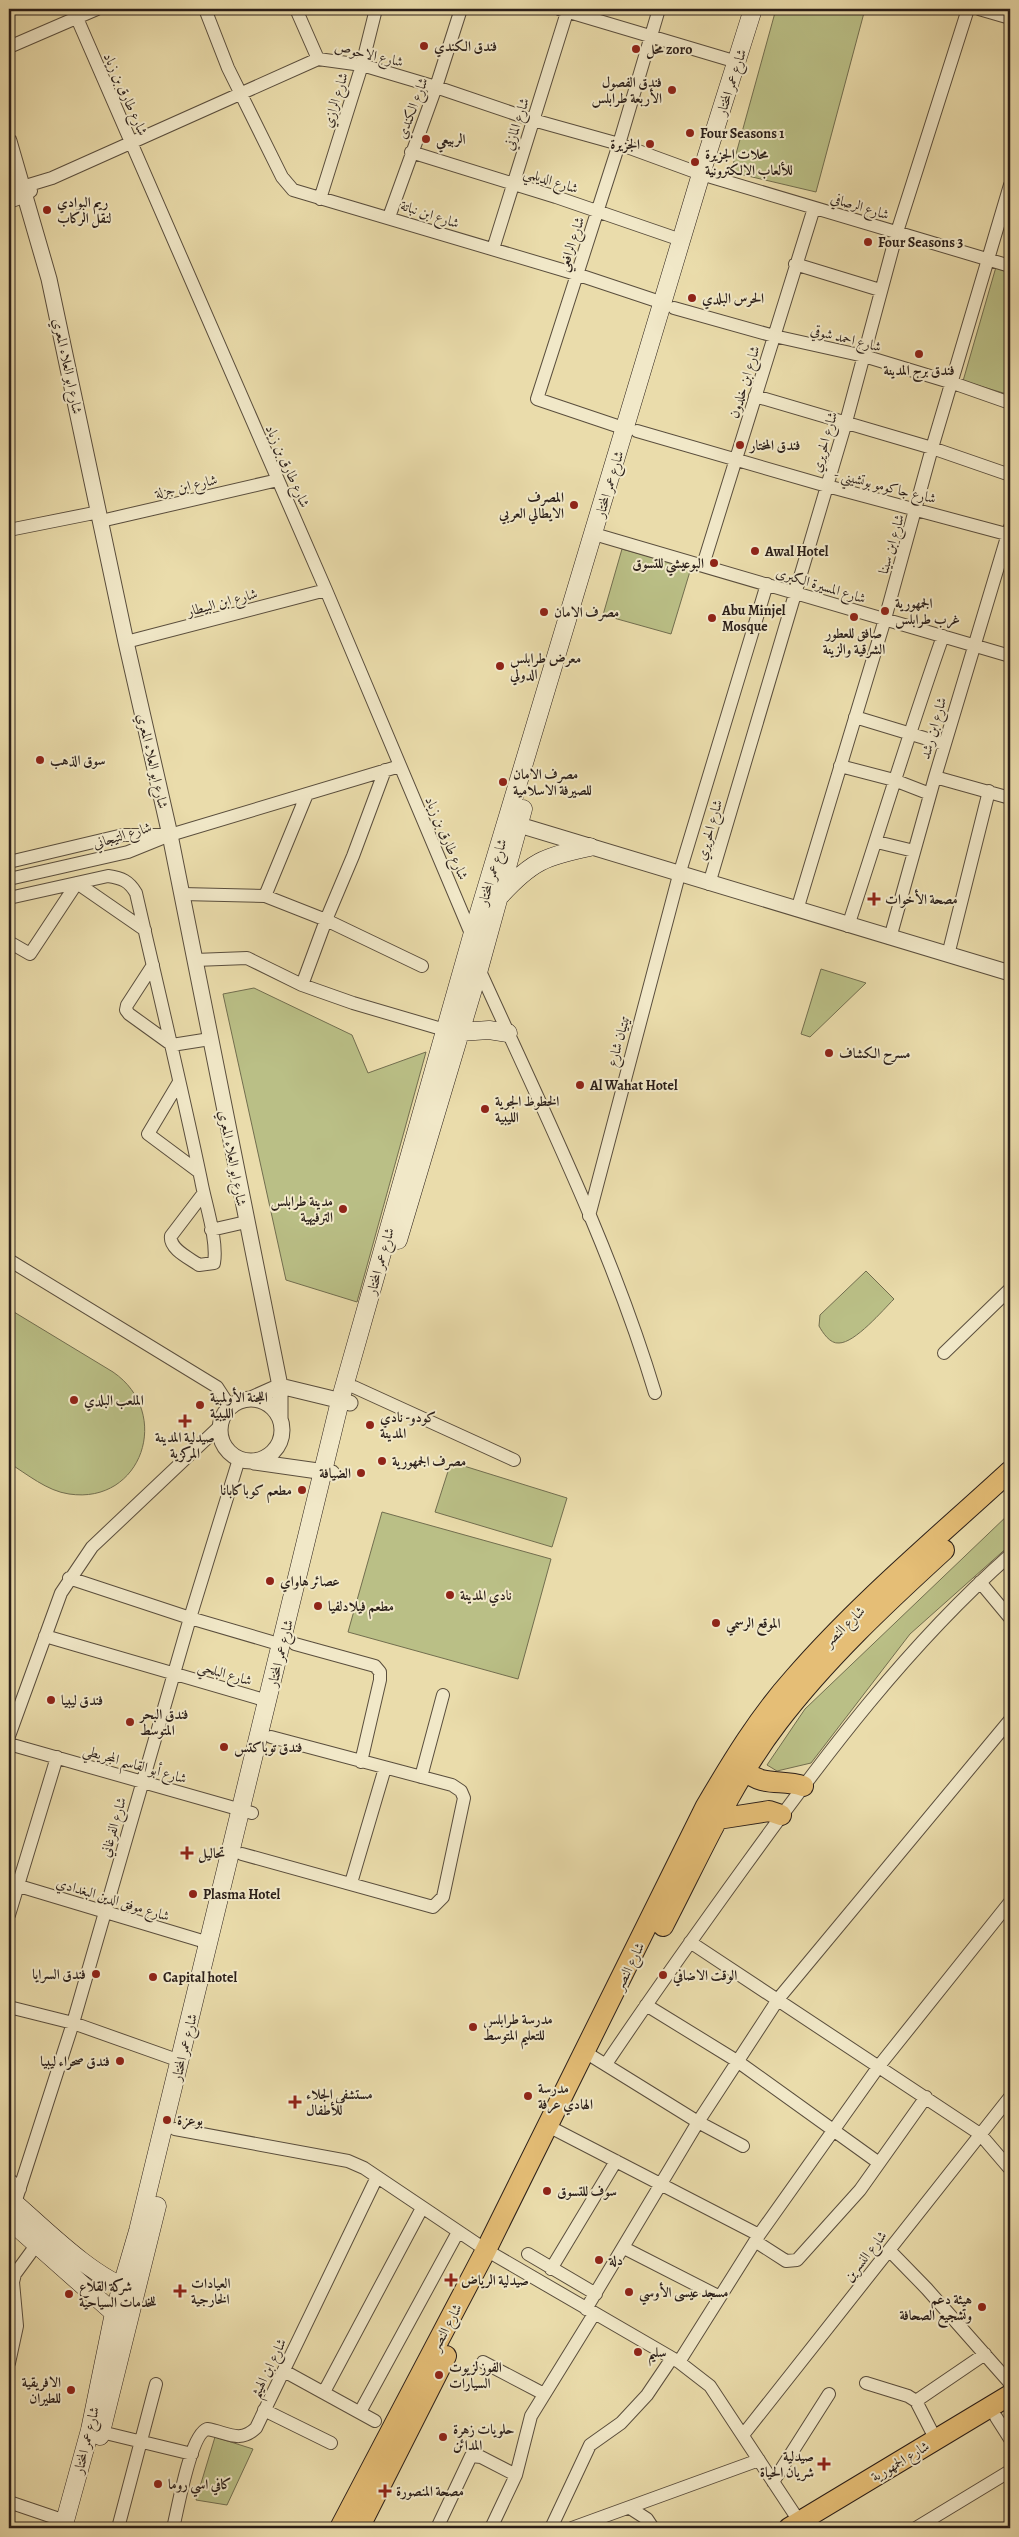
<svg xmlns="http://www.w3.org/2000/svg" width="1019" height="2537" viewBox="0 0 1019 2537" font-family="Alegreya,Amiri,serif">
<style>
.green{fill:#babf86;stroke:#726e4f}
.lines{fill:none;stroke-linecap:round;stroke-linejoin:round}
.minor-casing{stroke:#5a4e3d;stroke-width:14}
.tertiary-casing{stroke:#5a4e3d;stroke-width:17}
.secondary-casing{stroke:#2a1e18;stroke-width:19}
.primary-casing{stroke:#2a1e18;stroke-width:22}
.trunk-casing{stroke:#2a1e18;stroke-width:22}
.minor{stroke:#f1e8c8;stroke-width:12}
.tertiary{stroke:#f1e8c8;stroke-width:15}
.secondary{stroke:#f1e8c8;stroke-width:18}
.primary{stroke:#e5be76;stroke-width:20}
.trunk{stroke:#e5be76;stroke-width:20}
.poi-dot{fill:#8f2418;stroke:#f1e8c8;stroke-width:2}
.labels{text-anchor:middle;stroke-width:4;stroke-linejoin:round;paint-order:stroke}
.poi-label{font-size:14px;font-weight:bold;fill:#2a1e18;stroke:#f1e8c8;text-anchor:start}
.street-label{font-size:14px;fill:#2a1e18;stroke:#f1e8c8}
</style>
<rect width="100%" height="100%" fill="#eadcab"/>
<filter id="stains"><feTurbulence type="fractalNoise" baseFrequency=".004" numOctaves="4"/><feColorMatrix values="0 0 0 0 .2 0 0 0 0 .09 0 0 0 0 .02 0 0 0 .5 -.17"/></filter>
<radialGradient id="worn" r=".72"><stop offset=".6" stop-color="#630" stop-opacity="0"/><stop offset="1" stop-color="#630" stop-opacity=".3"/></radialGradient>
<!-- green -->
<path class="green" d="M776,9h89l-49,183 -85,-20z
M996,267l14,4v124l-47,-14z
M622,549l69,19 -20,66 -68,-19z
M821,969l45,14 -56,54 -9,-3z
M254,988l98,47 16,38 58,-21 -69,250 -71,-22 -63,-286z
M866,1271l28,28c-11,11 -39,44 -55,44 -9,1 -16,-10 -20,-17l1,-11z
M9,1309l104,63c60,41 29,133 -44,122 -22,-3 -42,-20 -60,-31z
M451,1462l116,36 -15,49 -117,-35z
M382,1512l169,47 -33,120 -170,-47z
M1010,1513v32l-100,89 -99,129 -34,8 -10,-6 38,-56z
M215,2437l38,12 -26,56 -31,-5z"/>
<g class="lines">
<defs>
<path id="minor" d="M73,9l253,581 146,346
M205,9l23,59 54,109 11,13 283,84 87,29
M296,9l22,50
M559,9l178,53
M979,9l31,9
M9,47l88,-38
M411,152l145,45 125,43
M9,191l43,-13 266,-119 44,6 74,22 97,33 86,24 82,30 309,92
M320,199l42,-134 14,-56
M9,202l14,-5 8,-6
M389,217l47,-130 25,-78
M493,249l75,-240
M795,264l85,26
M674,308l100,28 90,20 89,27 57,20
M755,396l177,52 78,27
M626,429l-89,-30 82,-255 40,-135
M637,431l190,55 183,49
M101,521l177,-41
M9,530l90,-18
M594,534l416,122
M703,565l111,-357
M126,642l200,-52
M855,717l89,27
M840,766l54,14 36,14
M935,777l75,21
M877,842l37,9
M9,862l114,-27h40
M9,879l119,-27 42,-17 230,-69
M709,884l137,-462 51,-190 71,-223
M182,894l83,2 61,24 27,-64 32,-86
M265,896l42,-102
M9,898l99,-22c14,2 21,5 28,17 22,96 45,191 65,287 4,23 17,60 13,83l-15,2c-10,-7 -30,-16 -28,-29l32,-42
M797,910l88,-291 47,-171 78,-263
M848,926c32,-97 61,-194 95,-290
M890,938l45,-161 75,-250
M9,942l21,12 47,-71 68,47
M948,955l41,-164
M195,960l52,-2 55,27 24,-65 96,46
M153,965l-26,40 -1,5 3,4 43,31 38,-6
M479,969c63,139 132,278 176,424
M302,985l51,18 92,27
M179,1082l-31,52 51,38
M589,1216l90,-341 88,-291
M211,1230l35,-8
M9,1260l208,127 13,20
M944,1353l66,-64
M354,1387l160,73
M69,1578l121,40 92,27
M980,1582l30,36
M45,1636l223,65
M295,1644l80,22 5,6v8l-19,82
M9,1736l52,-143 31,-46 128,-121
M9,1744l243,69
M421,1777l22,-82
M242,1854l191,53 10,-10 21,-99 -3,-7 -9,-6 -181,-48
M9,1883l200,60
M351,1883l34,-115
M9,1915l48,-158
M690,1942l290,192 30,35
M646,2005l91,56 142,102
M9,2007l64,16 107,38
M585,2052l113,70 45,24
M606,2064c45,-67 92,-133 139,-198 80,-111 163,-221 265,-311
M548,2126l211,109
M175,2129l173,32 16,7 122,82 193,112 31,24 93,141
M9,2179l11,10
M15,2203l58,-180 117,-405 49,-159
M755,2241l31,20 11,-1 63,-70 66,-93
M624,2248l94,48
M889,2250l38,39 83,94
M528,2254l68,40
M551,2269l65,-108
M586,2309l112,-187 81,-124 231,-278
M483,2362l61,32
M679,2362l80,-127 120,-169 131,-164
M9,2363l8,-37 -4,-44 2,-8 22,-30
M284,2371l91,50
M866,2383l42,13 8,5 20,39
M324,2392l98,-184
M916,2401l69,-47
M264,2410l67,33
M360,2412l98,-180
M996,2417l14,22
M93,2430l99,24
M743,2435l267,-338
M773,2482l56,-88
M9,2502l56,19
M630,2508l17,11 6,9
M118,2528l38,-144
M173,2528c5,-19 17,-93 34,-99 20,3 32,15 49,-1l121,-251
M437,2528l34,-72 10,1 35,18
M491,2528l25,-53 15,-59 63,-102
M551,2528l39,-83 31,-22 26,-28 25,-37
M572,2528l187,-68
M916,2528l94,-57"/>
<path id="tertiary" d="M9,141l40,138 77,363 44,193 110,551v33
M509,822l501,151
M220 1430a31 31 0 1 1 62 0a31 31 0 1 1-62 0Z
M251,1399l29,-13 70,17
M254,1462l78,11"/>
<path id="secondary" d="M500,896c31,-34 45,-40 90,-49
M460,1032l29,-2 19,3
M398,1240l81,-271 44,-160
M9,2198c33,28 82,79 123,92
M9,2220l105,93
M100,2436l57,-230
M63,2528l27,-98 24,-117 24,-82 202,-830 132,-465 229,-762 52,-165"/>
<path id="primary" d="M789,2528l221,-133"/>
<path id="trunk" d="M746,1771c16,16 36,8 57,15
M718,1819l51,-8 12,4
M663,1926c36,-69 68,-143 115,-204 48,-63 108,-119 166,-172
M340,2528l146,-278 220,-444c26,-44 53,-89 88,-128 65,-75 143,-140 216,-207
M359,2528l87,-172"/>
</defs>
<!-- minor casing -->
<use href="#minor" class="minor-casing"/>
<!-- tertiary casing -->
<use href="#tertiary" class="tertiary-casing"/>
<!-- secondary casing -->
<use href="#secondary" class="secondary-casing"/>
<!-- primary casing -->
<use href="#primary" class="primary-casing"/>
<!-- trunk casing -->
<use href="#trunk" class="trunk-casing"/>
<!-- minor -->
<use href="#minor" class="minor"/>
<!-- tertiary -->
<use href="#tertiary" class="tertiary"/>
<!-- secondary -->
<use href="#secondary" class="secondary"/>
<!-- primary -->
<use href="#primary" class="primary"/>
<!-- trunk -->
<use href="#trunk" class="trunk"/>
</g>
<!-- markers -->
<g class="poi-dot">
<circle cx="424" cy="46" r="5"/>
<circle cx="636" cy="49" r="5"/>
<circle cx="672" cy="90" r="5"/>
<circle cx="690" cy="133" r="5"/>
<circle cx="426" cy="139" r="5"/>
<circle cx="650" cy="144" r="5"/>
<circle cx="695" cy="162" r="5"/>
<circle cx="47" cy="210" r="5"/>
<circle cx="868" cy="242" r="5"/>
<circle cx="692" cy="298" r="5"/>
<circle cx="919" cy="354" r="5"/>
<circle cx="740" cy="445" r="5"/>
<circle cx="574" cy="505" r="5"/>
<circle cx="755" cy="551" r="5"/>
<circle cx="714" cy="563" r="5"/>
<circle cx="885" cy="611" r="5"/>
<circle cx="544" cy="612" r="5"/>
<circle cx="854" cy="617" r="5"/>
<circle cx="712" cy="618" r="5"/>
<circle cx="500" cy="666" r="5"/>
<circle cx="40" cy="760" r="5"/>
<circle cx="503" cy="782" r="5"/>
<path d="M871.5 891.5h5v5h5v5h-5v5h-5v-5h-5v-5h5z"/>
<circle cx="829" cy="1053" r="5"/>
<circle cx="580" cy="1085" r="5"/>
<circle cx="485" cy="1109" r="5"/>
<circle cx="343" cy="1209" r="5"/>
<circle cx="74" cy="1400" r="5"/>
<circle cx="200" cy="1405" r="5"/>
<path d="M182.5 1413.5h5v5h5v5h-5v5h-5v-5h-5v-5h5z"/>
<circle cx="370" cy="1425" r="5"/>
<circle cx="382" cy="1461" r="5"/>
<circle cx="361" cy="1473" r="5"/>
<circle cx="302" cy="1490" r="5"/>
<circle cx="270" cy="1581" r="5"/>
<circle cx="450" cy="1595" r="5"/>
<circle cx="318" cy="1606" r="5"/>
<circle cx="716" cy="1623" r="5"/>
<circle cx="51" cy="1700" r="5"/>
<circle cx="130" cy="1722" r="5"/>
<circle cx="224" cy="1747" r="5"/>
<path d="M184.5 1845.5h5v5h5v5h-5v5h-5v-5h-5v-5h5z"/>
<circle cx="193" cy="1894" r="5"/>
<circle cx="96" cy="1974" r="5"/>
<circle cx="663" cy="1975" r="5"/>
<circle cx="153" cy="1977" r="5"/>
<circle cx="473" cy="2027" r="5"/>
<circle cx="120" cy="2061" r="5"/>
<circle cx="528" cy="2096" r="5"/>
<path d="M292.5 2094.5h5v5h5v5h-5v5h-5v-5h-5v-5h5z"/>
<circle cx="167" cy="2120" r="5"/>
<circle cx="547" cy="2191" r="5"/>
<circle cx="599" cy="2260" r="5"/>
<path d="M448.5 2272.5h5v5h5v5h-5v5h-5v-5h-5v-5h5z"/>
<path d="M177.5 2283.5h5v5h5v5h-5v5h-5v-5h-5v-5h5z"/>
<circle cx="629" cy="2292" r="5"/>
<circle cx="69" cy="2294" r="5"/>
<circle cx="982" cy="2307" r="5"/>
<circle cx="638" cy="2352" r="5"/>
<circle cx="439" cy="2375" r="5"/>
<circle cx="71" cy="2390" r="5"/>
<circle cx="443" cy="2437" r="5"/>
<path d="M821.5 2456.5h5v5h5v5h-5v5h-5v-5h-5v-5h5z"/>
<circle cx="158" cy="2484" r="5"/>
<path d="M382.5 2483.5h5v5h5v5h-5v5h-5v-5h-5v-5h5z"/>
</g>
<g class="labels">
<!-- poi labels -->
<g class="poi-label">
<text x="434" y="51">فندق الكندي</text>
<text x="646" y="54">محل zoro</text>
<text x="662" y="87" text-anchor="end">فندق الفصول<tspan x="662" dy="16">الأربعة طرابلس</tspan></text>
<text x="700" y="138">Four Seasons 1</text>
<text x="436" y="144">الربيعي</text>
<text x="640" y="149" text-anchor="end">الجزيرة</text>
<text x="705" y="159">محلات الجزيرة<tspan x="705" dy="16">للألعاب الالكترونية</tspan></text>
<text x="57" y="207">ريم البوادي<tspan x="57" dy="16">لنقل الركاب</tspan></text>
<text x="878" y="247">Four Seasons 3</text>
<text x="702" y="303">الحرس البلدي</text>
<text x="919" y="375" text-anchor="middle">فندق برج المدينة</text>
<text x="750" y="450">فندق المختار</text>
<text x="564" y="502" text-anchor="end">المصرف<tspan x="564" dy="16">الايطالي العربي</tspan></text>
<text x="765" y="556">Awal Hotel</text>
<text x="704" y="568" text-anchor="end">البوعيشي للتسوق</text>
<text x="895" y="608">الجمهورية<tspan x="895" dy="16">غرب طرابلس</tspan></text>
<text x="722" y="615">Abu Minjel<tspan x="722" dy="16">Mosque</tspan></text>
<text x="554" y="617">مصرف الامان</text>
<text x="854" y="638" text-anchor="middle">صافق للعطور<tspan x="854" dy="16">الشرقية والزينة</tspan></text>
<text x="510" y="663">معرض طرابلس<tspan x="510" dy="16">الدولي</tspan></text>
<text x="50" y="765">سوق الذهب</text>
<text x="513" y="779">مصرف الامان<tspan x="513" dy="16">للصيرفة الاسلامية</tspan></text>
<text x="885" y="904">مصحة الأخوات</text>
<text x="839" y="1058">مسرح الكشاف</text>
<text x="590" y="1090">Al Wahat Hotel</text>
<text x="495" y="1106">الخطوط الجوية<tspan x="495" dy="16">الليبية</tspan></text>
<text x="333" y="1206" text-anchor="end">مدينة طرابلس<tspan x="333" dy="16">الترفيهية</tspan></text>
<text x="210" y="1402">اللجنة الأولمبية<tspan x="210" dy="16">الليبية</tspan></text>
<text x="84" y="1405">الملعب البلدي</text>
<text x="380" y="1422">كودو- نادي<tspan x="380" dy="16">المدينة</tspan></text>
<text x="185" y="1442" text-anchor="middle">صيدلية المدينة<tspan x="185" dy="16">المركزية</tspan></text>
<text x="392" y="1466">مصرف الجمهورية</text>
<text x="351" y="1478" text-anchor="end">الضيافة</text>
<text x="292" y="1495" text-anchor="end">مطعم كوباكابانا</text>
<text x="280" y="1586">عصائر هاواي</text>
<text x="460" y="1600">نادي المدينة</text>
<text x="328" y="1611">مطعم فيلادلفيا</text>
<text x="726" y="1628">الموقع الرسمي</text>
<text x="61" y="1705">فندق ليبيا</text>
<text x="140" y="1719">فندق البحر<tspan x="140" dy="16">المتوسط</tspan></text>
<text x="234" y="1752">فندق توباكتس</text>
<text x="198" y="1858">تحاليل</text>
<text x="203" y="1899">Plasma Hotel</text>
<text x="86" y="1979" text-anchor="end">فندق السرايا</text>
<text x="673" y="1980">الوقت الاضافي</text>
<text x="163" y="1982">Capital hotel</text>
<text x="483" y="2024">مدرسة طرابلس<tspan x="483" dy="16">للتعليم المتوسط</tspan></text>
<text x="110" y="2066" text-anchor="end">فندق صحراء ليبيا</text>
<text x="538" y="2093">مدرسة<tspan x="538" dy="16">الهادي عرفة</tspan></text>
<text x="306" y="2099">مستشفى الجلاء<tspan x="306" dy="16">للأطفال</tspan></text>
<text x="177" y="2125">بوعزة</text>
<text x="557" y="2196">سوف للتسوق</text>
<text x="609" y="2265">دلة</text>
<text x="461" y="2285">صيدلية الرياض</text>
<text x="191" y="2288">العيادات<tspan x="191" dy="16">الخارجية</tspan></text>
<text x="79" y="2291">شركة القلاع<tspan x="79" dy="16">للخدمات السياحية</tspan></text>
<text x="639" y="2297">مسجد عيسى الأوسي</text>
<text x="972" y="2304" text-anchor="end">هيئة دعم<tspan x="972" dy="16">وتشجيع الصحافة</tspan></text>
<text x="648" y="2357">سليم</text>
<text x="449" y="2372">الفوز لزيوت<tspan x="449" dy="16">السيارات</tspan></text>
<text x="61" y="2387" text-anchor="end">الافريقية<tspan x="61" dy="16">للطيران</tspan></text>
<text x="453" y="2434">حلويات زهرة<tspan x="453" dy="16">المدائن</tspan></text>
<text x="814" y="2461" text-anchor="end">صيدلية<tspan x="814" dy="16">شريان الحياة</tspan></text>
<text x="168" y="2489">كافي اسي روما</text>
<text x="396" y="2496">مصحة المنصورة</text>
</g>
<!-- street labels -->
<g class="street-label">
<text transform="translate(369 54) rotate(13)" y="5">شارع الاحوص</text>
<text transform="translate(731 82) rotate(-72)" y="5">شارع عمر المختار</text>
<text transform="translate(126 94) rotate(66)" y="5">شارع طارق بن زياد</text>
<text transform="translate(335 100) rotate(-73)" y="5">شارع الرازي</text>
<text transform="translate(412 108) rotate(-69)" y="5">شارع الكندي</text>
<text transform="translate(516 124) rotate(-72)" y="5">شارع المازني</text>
<text transform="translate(551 180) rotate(18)" y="5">شارع الديلمي</text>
<text transform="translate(860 206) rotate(17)" y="5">شارع الرصافي</text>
<text transform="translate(430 214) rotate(18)" y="5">شارع ابن نباتة</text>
<text transform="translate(571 244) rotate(-72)" y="5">شارع الرافعي</text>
<text transform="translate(846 338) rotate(14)" y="5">شارع احمد شوقي</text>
<text transform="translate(68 366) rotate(78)" y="5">شارع ابو العلاء المعري</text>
<text transform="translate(744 382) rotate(-73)" y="5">شارع ابن خلدون</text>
<text transform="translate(824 442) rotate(-74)" y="5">شارع الحريري</text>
<text transform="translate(288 466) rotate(66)" y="5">شارع طارق بن زياد</text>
<text transform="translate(609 484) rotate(-73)" y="5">شارع عمر المختار</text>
<text transform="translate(186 486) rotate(-13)" y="5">شارع ابن جزلة</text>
<text transform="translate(885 486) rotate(14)" y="5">- شارع جاكومو بوتشيني</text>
<text transform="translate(891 544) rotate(-74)" y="5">شارع ابن سينا</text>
<text transform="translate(821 585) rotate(17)" y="5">شارع المسيرة الكبرى</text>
<text transform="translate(222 602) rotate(-15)" y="5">شارع ابن البيطار</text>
<text transform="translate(933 728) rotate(-74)" y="5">شارع ابن رشد</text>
<text transform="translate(153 761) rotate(77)" y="5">شارع ابو العلاء المعري</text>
<text transform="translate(709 830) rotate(-74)" y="5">شارع الحريري</text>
<text transform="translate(122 835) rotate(-17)" y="5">شارع التيجاني</text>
<text transform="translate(447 838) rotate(67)" y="5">شارع طارق بن زياد</text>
<text transform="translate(492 872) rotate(-73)" y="5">شارع عمر المختار</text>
<text transform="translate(618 1041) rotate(-75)" y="5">تيتيان شارع</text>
<text transform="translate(233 1158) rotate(79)" y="5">شارع ابو العلاء المعري</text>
<text transform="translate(380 1261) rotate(-74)" y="5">شارع عمر المختار</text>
<text transform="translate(844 1626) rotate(-44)" y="5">شارع النصر</text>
<text transform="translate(280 1653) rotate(-76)" y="5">شارع عمر المختار</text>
<text transform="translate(225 1673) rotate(16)" y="5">شارع البلحي</text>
<text transform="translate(135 1764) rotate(16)" y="5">شارع أبو القاسم المجريطي</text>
<text transform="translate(113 1827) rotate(-74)" y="5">شارع الفرغاني</text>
<text transform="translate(113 1899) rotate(17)" y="5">شارع موفق الدين البغدادي</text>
<text transform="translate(629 1966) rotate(-64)" y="5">شارع النصر</text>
<text transform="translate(184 2047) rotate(-76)" y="5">شارع عمر المختار</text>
<text transform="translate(865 2256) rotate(-52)" y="5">شارع النسرين</text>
<text transform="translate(446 2327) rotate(-62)" y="5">شارع النصر</text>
<text transform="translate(268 2368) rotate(-64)" y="5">شارع ابن الهيثم</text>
<text transform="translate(86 2440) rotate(-76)" y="5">شارع عمر المختار</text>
<text transform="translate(900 2461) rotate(-31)" y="5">شارع الجمهورية</text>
</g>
</g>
<!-- margin -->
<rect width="1019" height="2537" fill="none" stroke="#eadcab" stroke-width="30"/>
<rect x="10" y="10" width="999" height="2517" fill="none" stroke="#2a1e18" stroke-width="2.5"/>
<rect x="15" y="15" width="989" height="2507" fill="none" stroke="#2a1e18"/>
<rect width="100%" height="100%" filter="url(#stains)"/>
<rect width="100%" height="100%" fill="url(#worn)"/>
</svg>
